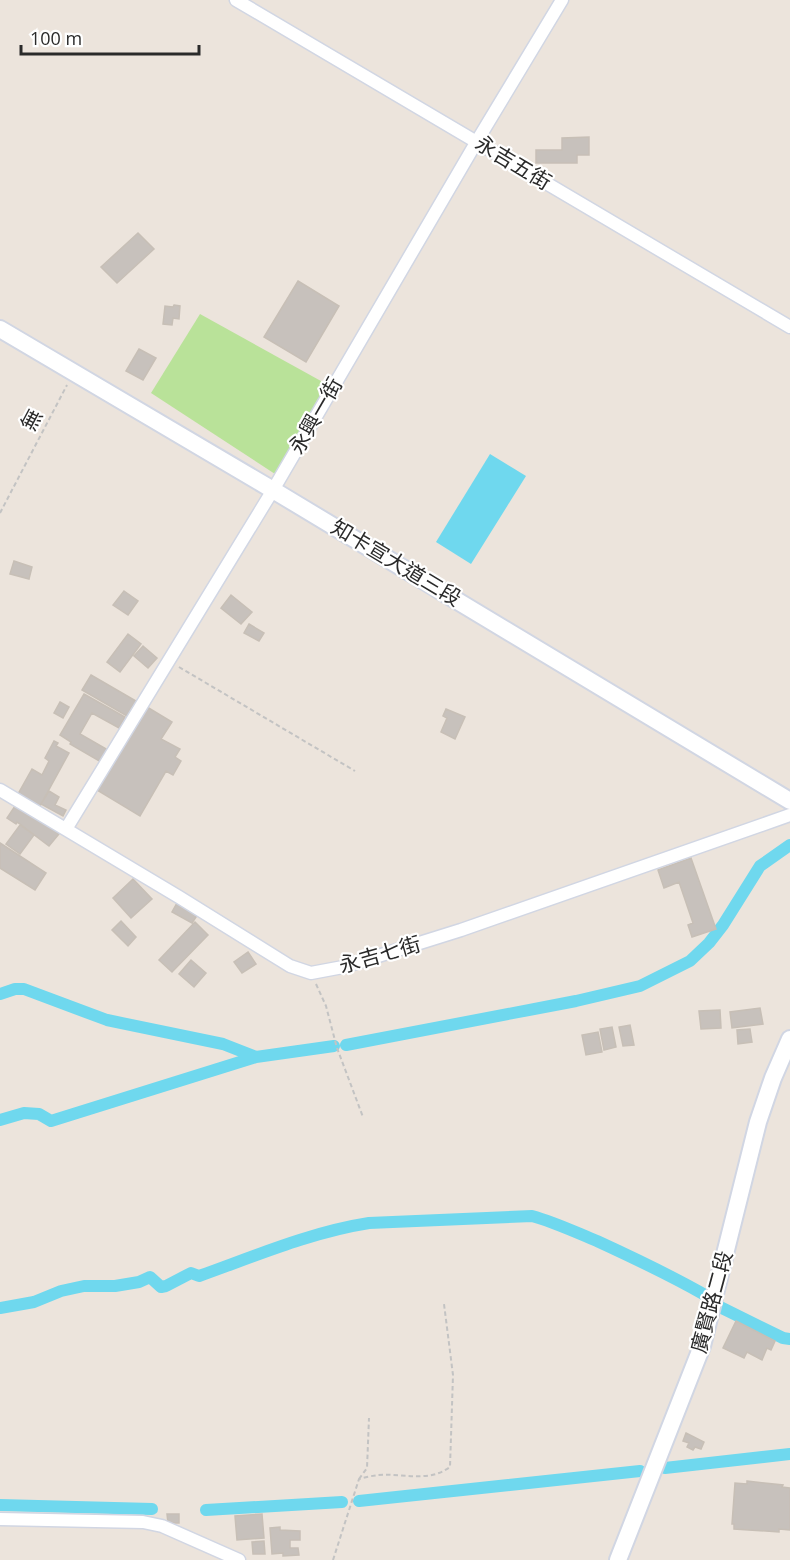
<svg xmlns="http://www.w3.org/2000/svg" width="790" height="1560" viewBox="0 0 790 1560" font-family="'Open Sans','Noto Sans TC',sans-serif">
<style>
.green{fill:#b9e299}
.water{fill:#6fd8ee}
.lines{fill:none;stroke-linecap:round;stroke-linejoin:round}
.canal{stroke:#6fd8ee;stroke-width:12}
.building{fill:#c7c1bc;stroke:#c7bfb6;stroke-width:1.5}
.street-casing{stroke:#d1d6e3;stroke-width:15}
.secondary-casing{stroke:#d1d6e3;stroke-width:20}
.path{stroke:#c3c3c3;stroke-width:2;stroke-dasharray:4.5 3;stroke-linecap:butt}
.street{stroke:#fff;stroke-width:12}
.secondary{stroke:#fff;stroke-width:16}
.labels{text-anchor:middle;stroke-width:4.5;stroke-linejoin:round;paint-order:stroke}
.street-label{font-size:21px;fill:#2a2a2a;stroke:#fff}
</style>
<rect width="100%" height="100%" fill="#ece4dc"/>
<!-- green -->
<path class="green" d="M200,314l130,72 -55,88 -124,-81z"/>
<!-- water -->
<path class="water" d="M490,454l36,22 -55,88 -35,-22z"/>
<g class="lines">
<!-- canal -->
<path class="canal" d="M0,994l15,-5h9l83,31 116,24 33,13
M346,1045l230,-44 64,-15 50,-25 19,-18 14,-18 37,-59 30,-21
M0,1120l24,-7 15,1 12,7 205,-64 78,-11
M720,1307l63,31 7,1
M0,1308l34,-6 27,-11 23,-5h31l24,-4 11,-5 11,10 5,-1 25,-13 8,3c56,-20 112,-44 170,-53l163,-7c22,6 43,16 65,25 37,17 73,34 108,54
M665,1468l125,-14
M359,1501l281,-30
M0,1505l152,4
M206,1510l136,-8"/>
</g>
<!-- building -->
<path class="building" d="M589,137v18h-12v8h-41v-13h26v-12z
M138,233l16,16 -37,34 -16,-16z
M298,281l41,25 -33,56 -42,-25z
M174,305l6,1 -1,13 -6,-1 -1,7 -9,-1 2,-18 8,1z
M139,349l17,9 -13,22 -17,-9z
M14,561l18,6 -3,12 -19,-5z
M124,591l14,10 -10,14 -15,-10z
M231,595l21,17 -11,12 -20,-16z
M249,624l15,9 -5,8 -15,-8z
M128,634l13,10 -21,28 -13,-10z
M143,646l14,12 -9,10 -14,-12z
M91,675l45,26 -9,15 -45,-26z
M84,694l41,23 -6,11 -27,-15 -12,21 28,16 -7,12 -31,-18 1,-2 -11,-7z
M60,702l9,5 -6,11 -9,-5z
M147,707l25,15 -11,17 19,10 -5,8 6,4 -8,14 -7,-4 -26,45 -43,-26z
M446,709l19,8 -10,22 -14,-7 6,-14 -4,-2z
M54,741l4,2 -2,3 13,7 -29,53 -22,-12 14,-25 10,6 7,-14 -4,-3z
M49,791l10,6 -4,8 11,5 -3,6 -22,-12z
M15,806l9,6 2,-2 33,24 -10,12 -32,-24 -1,2 -9,-6z
M20,825l14,10 -14,19 -14,-10z
M0,843l46,30 -11,17 -35,-22z
M691,858l25,71 -24,8 -4,-12 5,-2 -14,-41 -15,6 -6,-18z
M133,879l19,20 -21,19 -18,-20z
M177,903l21,11 -6,9 -20,-11z
M121,921l15,16 -8,9 -16,-16z
M195,922l13,13 -36,37 -13,-12z
M248,952l8,12 -14,9 -8,-11z
M191,960l15,13 -12,14 -15,-13z
M760,1008l3,16 -31,4 -2,-16z
M720,1010l1,18 -20,1 -2,-18z
M630,1025l4,20 -11,1 -4,-19z
M612,1027l4,20 -12,3 -4,-21z
M750,1029l2,13 -14,2 -1,-14z
M598,1032l4,20 -16,3 -4,-20z
M736,1321l39,20 -4,9 -4,-2 -5,12 -15,-8 -3,6 -21,-10z
M686,1433l18,9 -3,7 -6,-2 -2,3 -6,-3 2,-4 -6,-2z
M747,1481l36,4 -1,2 8,1v42l-11,-1v3l-45,-3v-5h-2l3,-41 12,1z
M167,1514h12v9h-11z
M262,1514l2,24 -27,2 -2,-24z
M280,1527v3l20,1v9h-10v8h8l1,7 -16,1v-3l-11,1 -2,-26z
M264,1541l1,13h-12l-1,-12z"/>
<g class="lines">
<defs>
<path id="street" d="M236,0l554,327
M0,790l179,107 111,69 21,7 32,-6 118,-37 329,-115
M66,829l207,-339 204,-349 85,-141
M0,1519l143,3 19,4 77,34"/>
<path id="secondary" d="M0,329l273,161 517,311
M618,1560l84,-214 56,-224 15,-44 17,-39"/>
</defs>
<!-- street casing -->
<use href="#street" class="street-casing"/>
<!-- secondary casing -->
<use href="#secondary" class="secondary-casing"/>
<!-- path -->
<path class="path" d="M0,513l67,-128
M179,667l176,104
M316,984l10,22 11,42 26,69
M359,1479l8,-11 2,-50
M333,1560l26,-81c6,-2 13,-3 19,-4 26,-2 50,8 72,-8l3,-92 -9,-71"/>
<!-- street -->
<use href="#street" class="street"/>
<!-- secondary -->
<use href="#secondary" class="secondary"/>
</g>
<g class="labels">
<!-- street labels -->
<g class="street-label">
<text transform="translate(513 163) rotate(31)" y="7">永吉五街</text>
<text transform="translate(316 416) rotate(-60)" y="7">永興一街</text>
<text transform="translate(32 420) rotate(-62)" y="7">無</text>
<text transform="translate(396 563) rotate(31)" y="7">知卡宣大道三段</text>
<text transform="translate(380 955) rotate(-16)" y="7">永吉七街</text>
<text transform="translate(712 1302) rotate(-75)" y="7">廣賢路二段</text>
</g>
</g>
<!-- scale -->
<path d="M21 45v9h178v-9" fill="none" stroke="#2a2a2a" stroke-width="3"/>
<text x="30" y="45" font-size="18" fill="#2a2a2a" stroke="#ffffff" stroke-width="4.5" paint-order="stroke">100 m</text>
</svg>
